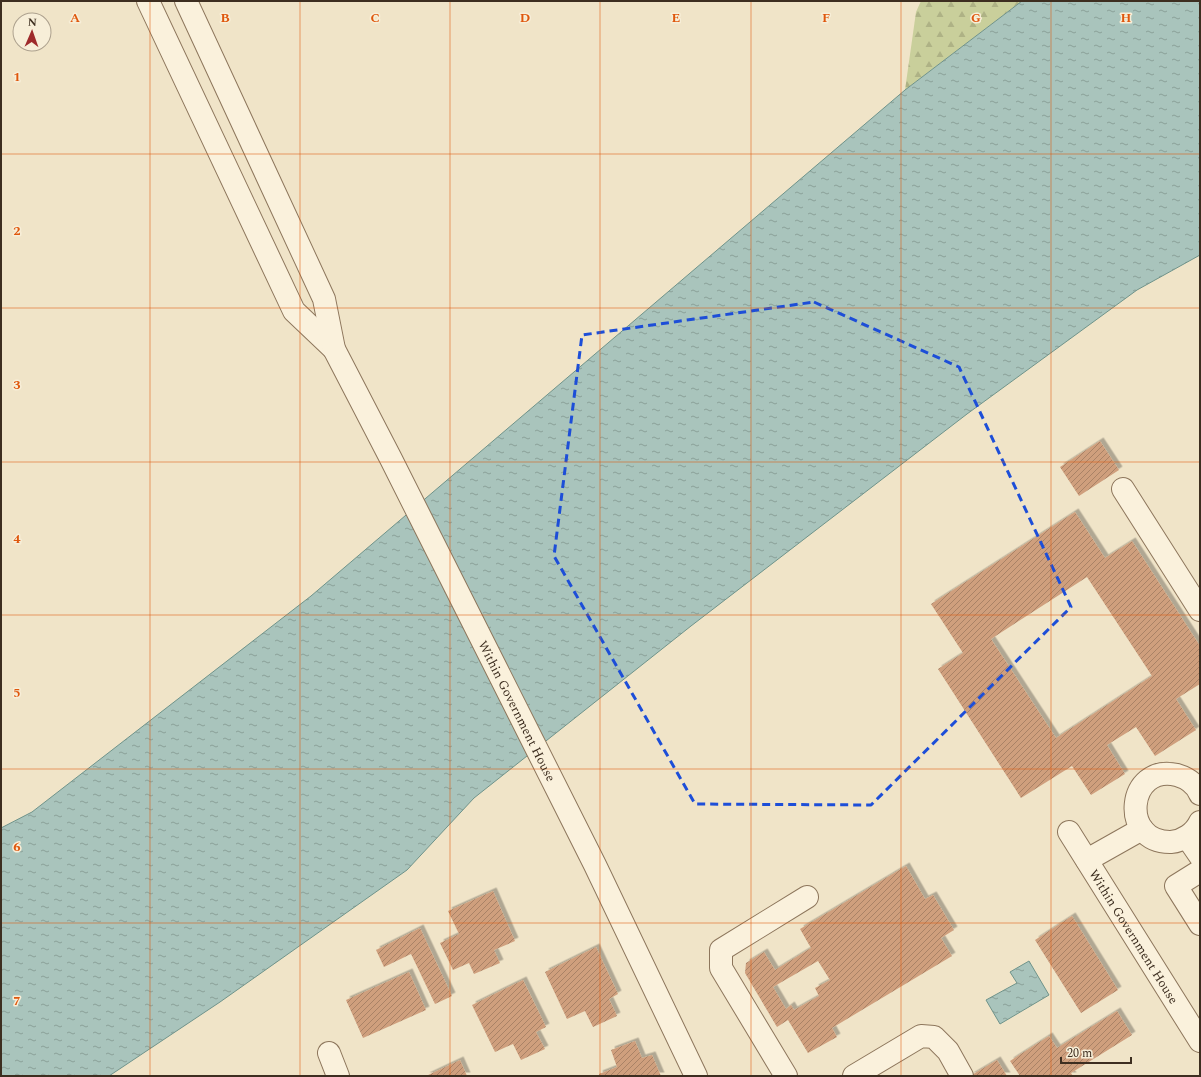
<svg xmlns="http://www.w3.org/2000/svg" width="1201" height="1077" viewBox="0 0 1201 1077" font-family="Spectral,serif">
<style>
.forest{fill:url(#forest-firs)}
.water{fill:url(#water-ripples);stroke:#6f938a}
.building{fill:url(#building-hatch);fill-rule:evenodd;filter:url(#shadow)}
.lines{fill:none;stroke-linecap:round;stroke-linejoin:round}
.minor-casing{stroke:#8d765c;stroke-width:24}
.minor{stroke:#faf1dc;stroke-width:22}
.marked{fill:none;stroke:#1d4ed8;stroke-width:3;stroke-dasharray:8 5;stroke-linejoin:round}
.grid{fill:none;stroke:#df570d;stroke-width:1;stroke-opacity:0.55}
.labels{text-anchor:middle;stroke-width:3;stroke-linejoin:round;paint-order:stroke}
.street-label{font-size:13px;fill:#3d2e20;stroke:#f7eed8}
.grid-label{font-size:13px;text-anchor:middle;font-weight:bold;fill:#df570d;stroke:#f7eed8;stroke-width:3;stroke-linejoin:round;paint-order:stroke}
</style>
<defs>
<pattern id="forest-firs" width="22" height="20" patternUnits="userSpaceOnUse"><rect width="22" height="20" fill="#c9cf9b"/><path d="M5 1l3.5 6h-7zM16 11l3.5 6h-7z" fill="#aeb285"/></pattern>
<pattern id="water-ripples" width="26" height="14" patternUnits="userSpaceOnUse"><rect width="26" height="14" fill="#a9c4bc"/><path d="M2 4q2-2 4 0t4 0M15 11q2-2 4 0t4 0" fill="none" stroke="#8ba098"/></pattern>
<pattern id="building-hatch" width="6" height="6" patternUnits="userSpaceOnUse"><rect width="6" height="6" fill="#cf9f7d"/><path d="M-1 1l2-2M0 6l6-6M5 7l2-2" fill="none" stroke="#a98266"/></pattern>
<filter id="shadow"><feDropShadow dx="3.5" dy="-3.5" stdDeviation="0" flood-color="#0004"/></filter>
</defs>
<rect width="100%" height="100%" fill="#f0e4c8"/>
<!-- forest -->
<path class="forest" d="M921,1h101l-117,89 11,-78z"/>
<!-- water -->
<path class="water" d="M1022,1h178v254l-63,35 -170,124 -276,212 -217,172 -67,72 -187,132 -111,74h-108v-248l31,-16 279,-216 594,-506z
M1029,961l20,34 -49,29 -14,-24 31,-17 -7,-11z"/>
<!-- building -->
<path class="building" d="M1100,441l19,29 -40,26 -19,-29z
M1075,512l30,46 27,-17 68,105v38l-24,15 20,31 -41,26 -19,-29 -29,18 18,29 -34,21 -19,-29 -51,32 -83,-129 25,-16 -32,-49zM1087,577l65,99 -96,62 -65,-99z
M906,866l19,33 8,-4 21,35 -13,8 11,18 -120,72 5,9 -29,16 -20,-33 -11,7 -32,-54 1,-10 18,-11 11,18 36,-22 -11,-19zM818,961l12,19 -15,8 4,8 -25,14 -3,-5 -5,4 -13,-22z
M493,891l22,50 -21,9 6,13 -26,11 -5,-11 -16,7 -13,-27 19,-9 -11,-23z
M1072,916l46,74 -37,23 -46,-73z
M420,928l32,68 -17,8 -24,-50 -27,13 -8,-17z
M596,947l22,47 -9,5 8,17 -24,11 -8,-16 -18,8 -22,-47z
M409,972l17,38 -63,28 -17,-38z
M523,980l23,47 -10,5 9,17 -24,11 -8,-16 -18,8 -23,-47z
M1117,1011l15,24 -61,38 2,3h-53l-10,-15 39,-25 8,12z
M635,1041l7,17 10,-3 9,21h-61l-1,-2 18,-7 -6,-17z
M460,1060l7,16h-41z
M997,1060l10,16h-37z"/>
<g class="lines">
<defs>
<g id="minor">
<path d="M148,1l146,310 40,38"/>
<path id="s1" d="M186,1l138,298 10,50 57,110 204,406 101,211"/>
<path d="M1123,489l77,121"/>
<path d="M1200,794c-4,-10 -13,-16 -23,-19 -50,-12 -58,68 -6,67 12,-1 24,-9 29,-20"/>
<path id="s2" d="M1069,832l131,209"/>
<path d="M1187,837l13,19"/>
<path d="M1087,860l55,-31"/>
<path d="M1200,871l-24,15 24,38"/>
<path d="M329,1053l9,23"/>
<path d="M786,1076l-65,-108v-18l86,-53"/>
<path d="M854,1076l67,-40 13,1 14,14 14,25"/>
</g>
</defs>
<!-- minor casing -->
<use href="#minor" class="minor-casing"/>
<!-- minor -->
<use href="#minor" class="minor"/>
</g>
<!-- marked area -->
<path class="marked" d="M814,302l145,65 112,240 -200,198 -176,-1 -141,-248 28,-221z"/>
<!-- grid -->
<path class="grid" d="M150,1v1075M300,1v1075M450,1v1075M600,1v1075M751,1v1075M901,1v1075M1051,1v1075M1,154h1199M1,308h1199M1,462h1199M1,615h1199M1,769h1199M1,923h1199"/>
<g class="labels">
<!-- street labels -->
<g class="street-label">
<text dy="5" stroke="none"><textPath href="#s1" startOffset="785">Within Government House</textPath></text>
<text dy="5" stroke="none"><textPath href="#s2" startOffset="123">Within Government House</textPath></text>
</g>
</g>
<g class="grid-label">
<text x="75" y="22">A</text>
<text x="225" y="22">B</text>
<text x="375" y="22">C</text>
<text x="525" y="22">D</text>
<text x="676" y="22">E</text>
<text x="826" y="22">F</text>
<text x="976" y="22">G</text>
<text x="1126" y="22">H</text>
<text x="17" y="81">1</text>
<text x="17" y="235">2</text>
<text x="17" y="389">3</text>
<text x="17" y="543">4</text>
<text x="17" y="697">5</text>
<text x="17" y="851">6</text>
<text x="17" y="1005">7</text>
</g>
<!-- border -->
<rect width="1201" height="1077" fill="none" stroke="#3d2e20" stroke-width="4"/>
<!-- north arrow -->
<g transform="translate(32 32) rotate(2)"><circle r="19" fill="#f7eed8" stroke="#ada18e"/>
<path d="M0-3L7 15L0 10L-7 15Z" fill="#9e2a2b"/>
<text y="-6" font-size="11" font-weight="bold" text-anchor="middle" fill="#3d2e20">N</text>
</g>
<!-- scale -->
<path d="M1061 1057v6h70v-6" fill="none" stroke="#3d2e20" stroke-width="2"/>
<text x="1067" y="1057" font-size="12" fill="#3d2e20" stroke="#f7eed8" stroke-width="3" paint-order="stroke">20 m</text>
</svg>
